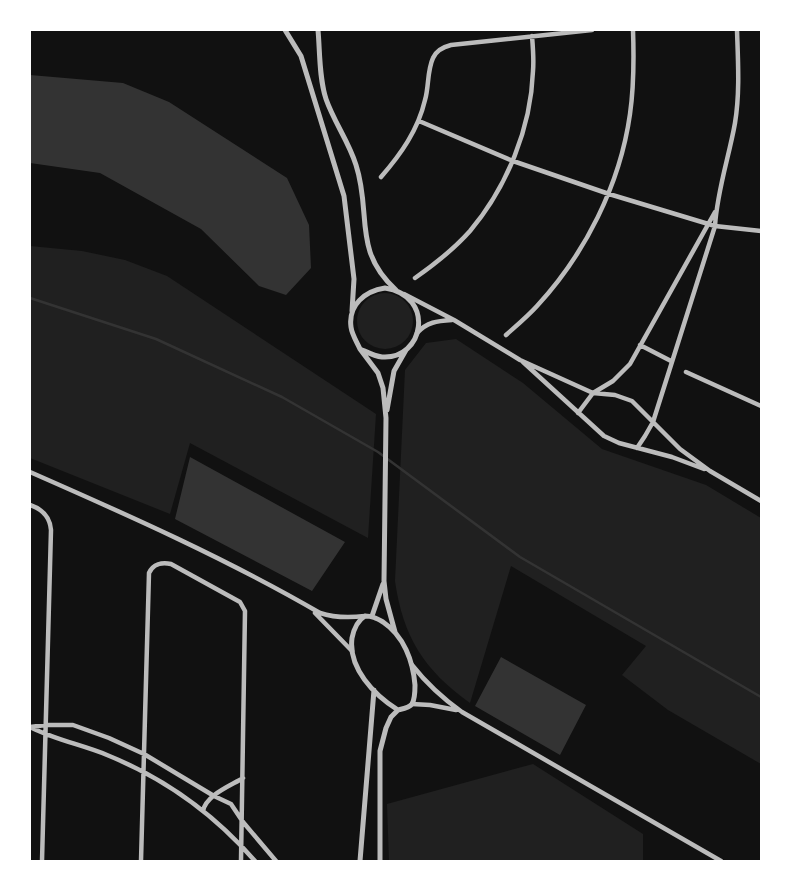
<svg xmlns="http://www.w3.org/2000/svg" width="791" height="891" viewBox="0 0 791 891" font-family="Barlow,sans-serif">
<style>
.green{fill:#202020}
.water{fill:#333}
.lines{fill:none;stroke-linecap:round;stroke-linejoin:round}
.stream{stroke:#333;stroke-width:2.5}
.minor{stroke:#bcbcbc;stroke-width:4.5}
.tertiary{stroke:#bcbcbc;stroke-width:5}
</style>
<rect width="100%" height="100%" fill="#111"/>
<!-- green -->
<path class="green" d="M30,246l52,5 43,9 42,16 209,138 -8,124 -178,-95 -20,71 -140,-56z
M357 321a28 28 0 1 1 56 0a28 28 0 1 1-56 0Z
M456,339l67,44 79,66 104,36 55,33v246l-93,-54 -46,-35 24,-29 -135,-80 -41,137c-46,-33 -67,-66 -75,-122l10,-211 21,-27z
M533,764l110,70v27h-254l-2,-57z"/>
<!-- water -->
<path class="water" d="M30,75l93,8 46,19 118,76 22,47 2,43 -25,27 -27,-9 -58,-57 -101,-56 -70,-10z
M190,457l155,85 -33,49 -137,-72z
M501,657l85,48 -26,50 -85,-49z"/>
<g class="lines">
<!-- stream -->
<path class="stream" d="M30,298l126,41 126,58 96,55 142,105 241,140"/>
<!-- minor -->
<path class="minor" d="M419,121l94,40 96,33 106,32 46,5
M381,177c20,-23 37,-47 44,-77 4,-13 2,-29 8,-42 3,-7 10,-11 18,-13l141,-15
M415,278c20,-14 39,-29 55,-47 37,-44 61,-103 63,-160 1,-12 0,-23 -1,-35
M404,294l50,26 66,40 73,33 22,2 17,6 48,48 30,22 51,30
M417,333c10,-11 20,-12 35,-13
M506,335c10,-9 21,-18 31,-29 48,-52 83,-121 93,-192 4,-28 4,-56 3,-84
M640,345l31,16
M523,362l81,74 15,7 53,14 32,12
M686,372l75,34
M578,413l15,-20 20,-12 17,-17 85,-152
M637,448l8,-12 8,-14 62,-196c2,-35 14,-69 20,-103 5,-30 3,-62 2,-93
M30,472c98,43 197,87 290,141 15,5 29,5 45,3
M30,505c12,4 20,12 21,25l-9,331
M315,613l37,38
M412,665c15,19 30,33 50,47l259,149
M412,704l18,1 26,5
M30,727l16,-2h27l36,13 35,16 70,42 17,8 12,18 33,39
M32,728c24,12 51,17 75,27 57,23 108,60 148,106
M203,811c3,-16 27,-25 40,-33
M141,861l8,-288c4,-9 13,-11 22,-9l69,38 5,9 -4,250"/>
<!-- tertiary -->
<path class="tertiary" d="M285,30l16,26 43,140 10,83 -2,32
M318,30c2,22 1,48 8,69 8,23 23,43 30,66 16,49 -4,85 40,125
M385,288c51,8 39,72 -3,69 -8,-1 -15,-5 -22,-8 -3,-7 -8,-14 -9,-22 -3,-22 14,-36 34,-39z
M360,349l18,24 5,15 3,30 -2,163 2,18 9,33
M387,410l7,-39 12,-21
M365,616c7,0 11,2 18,6 21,14 30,39 32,63 0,6 0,14 -3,19 -3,4 -10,5 -14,6 -24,-15 -50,-42 -46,-72 2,-10 5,-17 13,-22z
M372,616l11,-32
M360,861l14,-171
M380,861v-110l6,-23 5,-11 7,-7"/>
</g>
<!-- border -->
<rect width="791" height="891" fill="none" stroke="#ffffff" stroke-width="62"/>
</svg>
